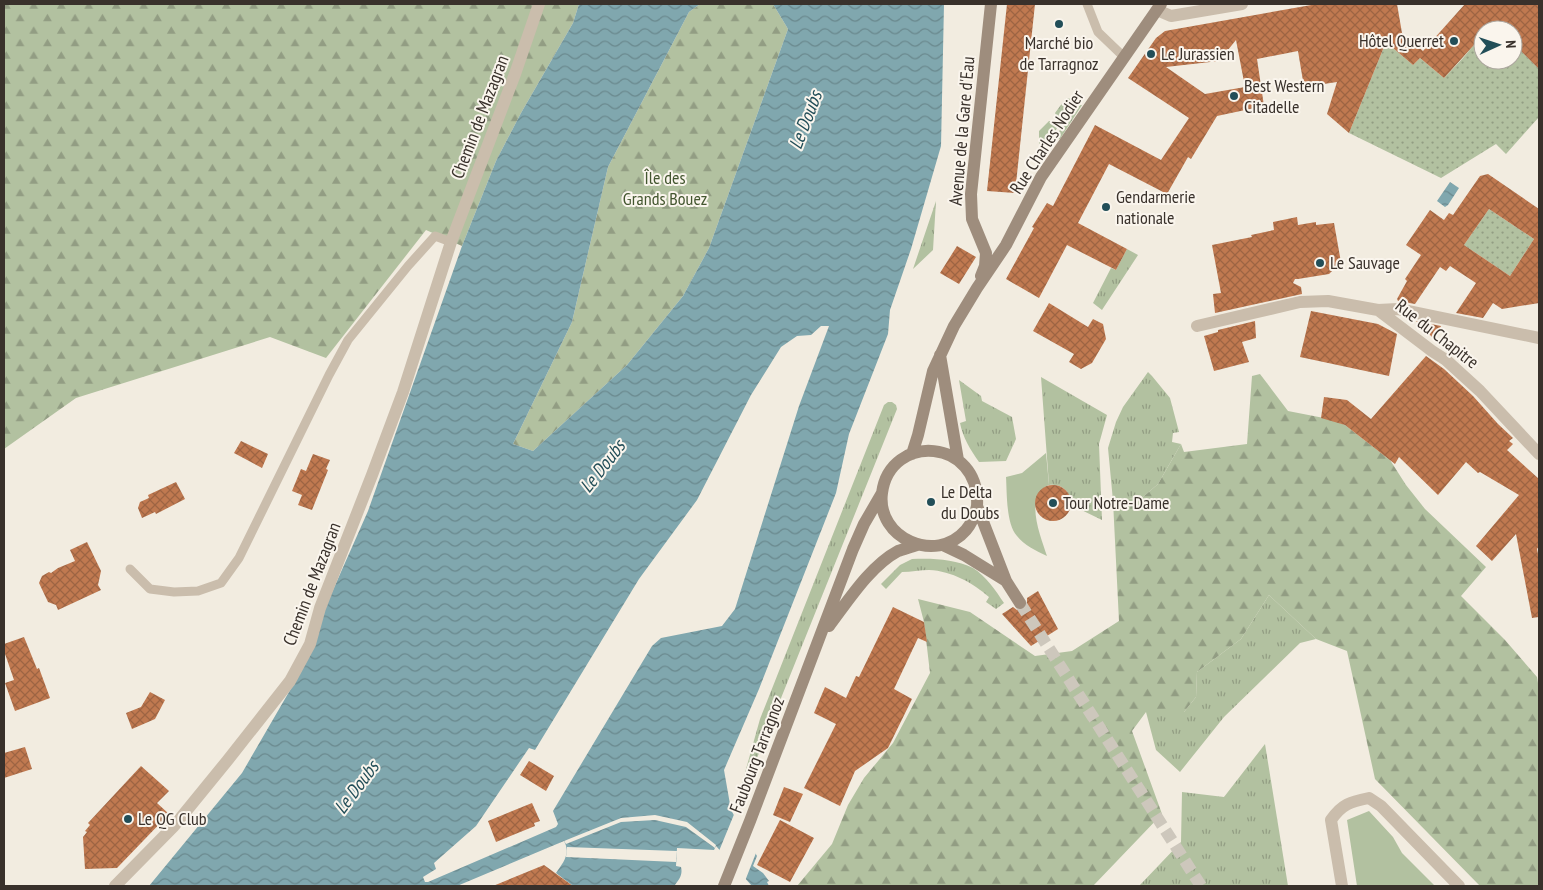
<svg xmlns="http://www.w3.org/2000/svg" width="1543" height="890" viewBox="0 0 1543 890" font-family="'PT Sans Narrow',sans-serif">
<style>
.grass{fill:url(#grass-tufts)}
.forest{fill:url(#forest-firs)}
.park{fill:#b2c1a0}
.garden{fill:url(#garden-dots)}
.water{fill:url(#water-waves);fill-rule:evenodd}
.pier{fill:#f2ece0}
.building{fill:url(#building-cross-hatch);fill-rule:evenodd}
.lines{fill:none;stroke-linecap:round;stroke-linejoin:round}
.secondary-tunnel{stroke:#cdc7bc;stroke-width:12;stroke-dasharray:12 6;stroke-linecap:butt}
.service{stroke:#cabdac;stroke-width:9}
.minor{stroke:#cabdac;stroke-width:12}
.secondary{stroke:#9e8d7d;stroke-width:12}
.poi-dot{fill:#224e58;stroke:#faf5ed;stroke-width:2}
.labels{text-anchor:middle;stroke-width:4;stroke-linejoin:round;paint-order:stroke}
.poi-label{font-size:18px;fill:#39312b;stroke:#faf5ed;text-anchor:start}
.street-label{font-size:18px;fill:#39312b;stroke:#faf5ed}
.park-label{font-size:18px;fill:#43562f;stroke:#faf5ed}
.water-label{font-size:19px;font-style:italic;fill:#224e58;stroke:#faf5ed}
</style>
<defs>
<pattern id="grass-tufts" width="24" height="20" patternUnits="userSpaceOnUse" patternTransform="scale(1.25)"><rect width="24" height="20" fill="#b2c1a0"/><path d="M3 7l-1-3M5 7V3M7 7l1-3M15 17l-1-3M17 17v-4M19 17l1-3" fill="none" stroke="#929d83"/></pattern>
<pattern id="forest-firs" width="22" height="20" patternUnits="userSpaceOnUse" patternTransform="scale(1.25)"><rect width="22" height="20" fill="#b2c1a0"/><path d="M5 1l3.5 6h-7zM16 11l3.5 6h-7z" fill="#929d83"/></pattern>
<pattern id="garden-dots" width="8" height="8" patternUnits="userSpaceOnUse" patternTransform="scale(1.25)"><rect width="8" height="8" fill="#b2c1a0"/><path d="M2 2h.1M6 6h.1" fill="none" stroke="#929d83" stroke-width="1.8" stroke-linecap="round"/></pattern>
<pattern id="water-waves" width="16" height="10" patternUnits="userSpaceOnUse" patternTransform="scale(1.25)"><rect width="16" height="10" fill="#80a7ae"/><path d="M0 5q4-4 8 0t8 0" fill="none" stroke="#6a898e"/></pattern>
<pattern id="building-cross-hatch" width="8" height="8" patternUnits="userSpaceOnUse" patternTransform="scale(1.25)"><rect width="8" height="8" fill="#c07950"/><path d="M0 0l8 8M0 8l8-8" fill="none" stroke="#9d6443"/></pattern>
</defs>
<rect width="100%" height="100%" fill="#f2ece0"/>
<!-- grass -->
<path class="grass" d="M1066,98l6,1 2,6 -12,15 -4,-1 -3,-6z
M1080,105h2l-22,34h-3c2,-13 14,-25 23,-34z
M1049,121h4l-1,2 6,3 -9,17 -8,2 -2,-2v-12z
M936,201l-3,49 -20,19z
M1127,249l11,6 -36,55 -9,-7 18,-35 5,2z
M1148,372l4,4 18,22 9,34 -6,1 -1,9 9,2 -23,40 -15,13 -30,4 -5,-53 8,-26 7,-15z
M1041,377l66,38 -8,29 3,76 -31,-15c0,-13 -9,-22 -22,-20z
M959,380l22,16 1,5 30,16 4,22 -10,22 -27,1c-9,-13 -16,-24 -19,-39l6,-2z
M888,402h4l4,3 1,4 -152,379 -4,-1 19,-68 124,-314z
M912,559c20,-1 43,0 61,9 13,8 23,23 31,35l-8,6 -10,-7 3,-5c-16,-14 -37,-26 -60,-27 -9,0 -18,2 -27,2l-16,17 -5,-5 19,-19z
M1269,595l47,44 -16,4 -76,74 -44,55 -24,-22 -10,-38h38l12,-15 1,-25 44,-33z
M1265,744l23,142h-149l42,-44 1,-50 42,5z"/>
<!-- forest -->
<path class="forest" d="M4,4h575l-6,19 -52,90 -25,48 -34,85 -36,-16 -100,128 -56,-21 -194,61 -72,51z
M700,4h73l15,25 -79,219 -26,48 -56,69 -94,86 -20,-7 59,-122 36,-155 81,-155z
M1260,374l28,37 41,8 16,6 45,35 16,25 19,24 61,58 -25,29 44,44 32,37 2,12v197h-59l-105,-107 -28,-128 -31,-12 -47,-44 -28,44 -44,33 -1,25 -12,15h-38l-14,19 30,83 -69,72h-296l35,-42 16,-39 16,-27 29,-35 37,-70 -6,-51 -6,-23 52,13 65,44 37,-5 47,-30 -6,-120 30,-4 15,-13 23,-40 3,8 63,-8 5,-68z"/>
<!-- park -->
<path class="park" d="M1046,453l3,32c-26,10 -8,52 -2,71 -11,-5 -23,-11 -30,-20 -11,-12 -10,-43 -11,-59l16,-4z
M1369,811l24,26 9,16 33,33h-78l-10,-66z"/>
<!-- garden -->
<path class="garden" d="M1483,34v26h30v-17l26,26v48l-33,37 -10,-10 -55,34 -92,-45 37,-91 27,23 7,-7 24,20 19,-20z
M1489,209l45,30 -24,37 -46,-31z"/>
<!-- water -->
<path class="water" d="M579,4h121l-11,8 -81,155 -36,155 -59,122 20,7 94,-86 56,-69 26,-48 79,-219 -15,-25h171l-3,142 -30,103 -21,61 -2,24 -39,100 -13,59 -77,196 -35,81 7,40 26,46 -4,10 10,7 6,8 -2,1 2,4h-17l-36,-40 -2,4 -37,-2 -1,18 5,1c2,8 -2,13 -7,19h-101l-17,-13c7,-10 15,-19 8,-32l-107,45h-308l93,-113 51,-88 32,-77 43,-97 94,-265 34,-85 25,-48 52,-90zM821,326h8l-30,80 -64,203 -13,17 -61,12 -9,8 -99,165 5,13 -2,3 -128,55h-3l-2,-5 13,-8 -2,-6 42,-37 53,-78 6,2 104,-171 58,-79 54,-105 30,-48 16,-11 14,-1z
M1450,182l9,6 -11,17 -3,2 -8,-6z"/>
<!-- pier -->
<path class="pier" d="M735,812l21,41 -11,28 -26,-30z
M655,815l32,7 29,23 -1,3 -29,-21 -31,-7 -34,2 -55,22 -2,-3 57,-23z
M567,847l110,4 -1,11 -110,-5z"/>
<!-- building -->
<path class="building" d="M1007,4h28l-20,189 -28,-2z
M1317,4h80l5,29 21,18 42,-47h74v65l-26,-26v-13h-11l-7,-9 -8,9h-4v5l-39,43 -24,-20 -7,7 -27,-23 -37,91 -22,-19 10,-32 -33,5 -6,-36 -41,8 7,47 -47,10 -26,43 -3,-2 -21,37 -58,-30 -31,59 49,26 -11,21 -49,-25 -28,53 -33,-19 28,-51 -2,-1 15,-24 6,3 42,-81 66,35 28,-42 -61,-40 28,-40 9,-7zM1236,40l9,47 -40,7 -39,-27 53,-6z
M1488,174l51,35v94l-37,6 -9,-6 -10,15 -27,-5 20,-30 -26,-17 -4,5 -6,-4 -25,37 -17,-3 -1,-2 10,-18 -2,-2 16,-24 -15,-10 24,-35 14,10 5,-7 4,2 27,-39zM1489,209l45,30 -24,37 -46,-31z
M1297,217l1,8 18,-3v3l18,-2 8,45 -8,1 -5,5 -31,5h-3l-2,4 8,4 1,7 -87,19 -2,-19 8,-1 -9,-48 40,-8 -1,-2 23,-5 -1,-8z
M957,246l19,11 -17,27 -19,-11z
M1049,303l39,24 5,-8 10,5 3,15 -14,24 -11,6 -12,-7 5,-8 -41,-23z
M1311,311l67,13 19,10 -8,42 -89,-19z
M1255,321l1,17 -14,4 7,20 -35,9 -10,-35 14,-4v-2z
M1416,321l25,5 -6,14z
M1426,356l18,13 29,27 25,28 15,14 -4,3 4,3 -6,6 32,29v67l-2,3 2,10v58l-7,1 -16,-84 -24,27 -16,-15 43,-51 -39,-23 -2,1 -12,-11 -28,33 -39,-38 -4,7 -50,-39 -24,-7 3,-21 23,3 24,19z
M241,441l27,13 -6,14 -28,-15z
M313,454l17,6 -4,9 2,1 -16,40 -14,-5 4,-10 -10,-4 9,-22 5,2z
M176,482l9,17 -29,15 -1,-2 -13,6 -4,-10 2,-6 9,-4 -1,-3z
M1035 503a18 18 0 1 1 36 0a18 18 0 1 1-36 0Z
M87,542l14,29 -3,14 3,5 -43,20 -2,-5 -8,-3 -9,-19 3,-7 7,-4 2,1 7,-5 17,-7 -5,-11z
M1038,591l20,38 -27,17 -29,-32 11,-7 4,3h7l3,-4v-8z
M893,607l31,15 3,20 -9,-4 -24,51 18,10 -24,49 -33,23 -15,35 -36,-18 32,-64 -22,-11 11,-26 21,11 10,-22 3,1z
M24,637l13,32 2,-1 11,30 -35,13 -10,-28 9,-3 -10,-29v-7z
M150,692l15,8 -10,19 -23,10 -6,-16 15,-6z
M25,747l7,22 -28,9v-25z
M529,761l25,15 -8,15 -26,-16z
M141,766l28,25 -12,12 12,11 -52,54 -32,1 -2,-32 4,-5 -2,-1 5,-6 -2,-2z
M784,787l19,7 -13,28 -17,-7z
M532,803l8,18 -6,2 1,3 -39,16 -8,-21z
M780,820l34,18 -24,44 -33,-17z
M544,865l29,21h-80z"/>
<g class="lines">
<!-- secondary-tunnel -->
<path class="secondary-tunnel" d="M1020,603l181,283"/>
<!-- service -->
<path class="service" d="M1087,4l11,28 26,25
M130,569l20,20 24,3 24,-1 23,-8 18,-25 90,-183 19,-35 60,-74 27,-30 16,6"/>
<!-- minor -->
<path class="minor" d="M1157,10l14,6 71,-12
M1378,310l20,-1 141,29
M1197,326l103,-24 28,-1 50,9 54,41 14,9 34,31 59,63
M115,886l59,-60 53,-65 63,-80 20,-37 10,-36 52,-133 31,-83 48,-150 64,-168 24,-70
M1342,886l-11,-66c11,-16 19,-18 38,-22l12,8 78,80"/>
<!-- secondary -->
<path class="secondary" d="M981,276l4,-10 1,-13 -14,-34 -1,-25 20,-190
M940,355l18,105
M912,454l6,-19 15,-64 21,-45 23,-38 29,-43 35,-68 120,-173
M977,506c-2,9 -5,17 -11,24 -30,35 -90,8 -84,-37 8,-61 99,-55 95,13l29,75 14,22
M943,545l21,10 42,26
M829,626c19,-25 41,-60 69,-75 6,-2 13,-4 19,-6
M724,886l26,-65 103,-272 11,-25 18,-31"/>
</g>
<!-- markers -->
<g class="poi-dot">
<circle cx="1059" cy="24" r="5"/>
<circle cx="1454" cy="41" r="5"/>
<circle cx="1151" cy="54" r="5"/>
<circle cx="1234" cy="96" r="5"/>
<circle cx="1106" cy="207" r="5"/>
<circle cx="1320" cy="263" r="5"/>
<circle cx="931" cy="502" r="5"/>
<circle cx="1053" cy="503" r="5"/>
<circle cx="128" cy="819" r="5"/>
</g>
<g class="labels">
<!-- poi labels -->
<g class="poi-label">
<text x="1444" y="47" text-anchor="end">Hôtel Querret</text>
<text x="1059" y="49" text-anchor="middle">Marché bio<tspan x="1059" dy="21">de Tarragnoz</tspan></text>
<text x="1161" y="60">Le Jurassien</text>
<text x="1244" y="92">Best Western<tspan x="1244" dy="21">Citadelle</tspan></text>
<text x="1116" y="203">Gendarmerie<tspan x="1116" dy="21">nationale</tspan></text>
<text x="1330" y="269">Le Sauvage</text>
<text x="941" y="498">Le Delta<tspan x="941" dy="21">du Doubs</tspan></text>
<text x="1063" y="509">Tour Notre-Dame</text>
<text x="138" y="825">Le QG Club</text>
</g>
<!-- street labels -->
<g class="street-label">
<text transform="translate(480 117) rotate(-69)" y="6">Chemin de Mazagran</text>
<text transform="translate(962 131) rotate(-85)" y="6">Avenue de la Gare d'Eau</text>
<text transform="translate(1047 142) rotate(-57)" y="6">Rue Charles Nodier</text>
<text transform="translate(1437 334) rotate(38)" y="6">Rue du Chapitre</text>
<text transform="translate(312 584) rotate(-69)" y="6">Chemin de Mazagran</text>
<text transform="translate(757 755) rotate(-69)" y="6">Faubourg Tarragnoz</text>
</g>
<!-- park labels -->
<g class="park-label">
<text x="665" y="184">Île des<tspan x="665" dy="21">Grands Bouez</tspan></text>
</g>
<!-- water labels -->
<g class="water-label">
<text transform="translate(805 120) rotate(-69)" y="7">Le Doubs</text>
<text transform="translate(602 466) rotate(-52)" y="7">Le Doubs</text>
<text transform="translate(356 787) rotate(-53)" y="7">Le Doubs</text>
</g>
</g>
<!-- border -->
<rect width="1543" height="890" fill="none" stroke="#39312b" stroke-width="10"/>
<!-- north arrow -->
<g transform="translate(1498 45) rotate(87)"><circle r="24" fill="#faf5ed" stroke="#ada79f"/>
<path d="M0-4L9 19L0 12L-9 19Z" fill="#224e58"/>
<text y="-8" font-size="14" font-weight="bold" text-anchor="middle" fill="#39312b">N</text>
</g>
</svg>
